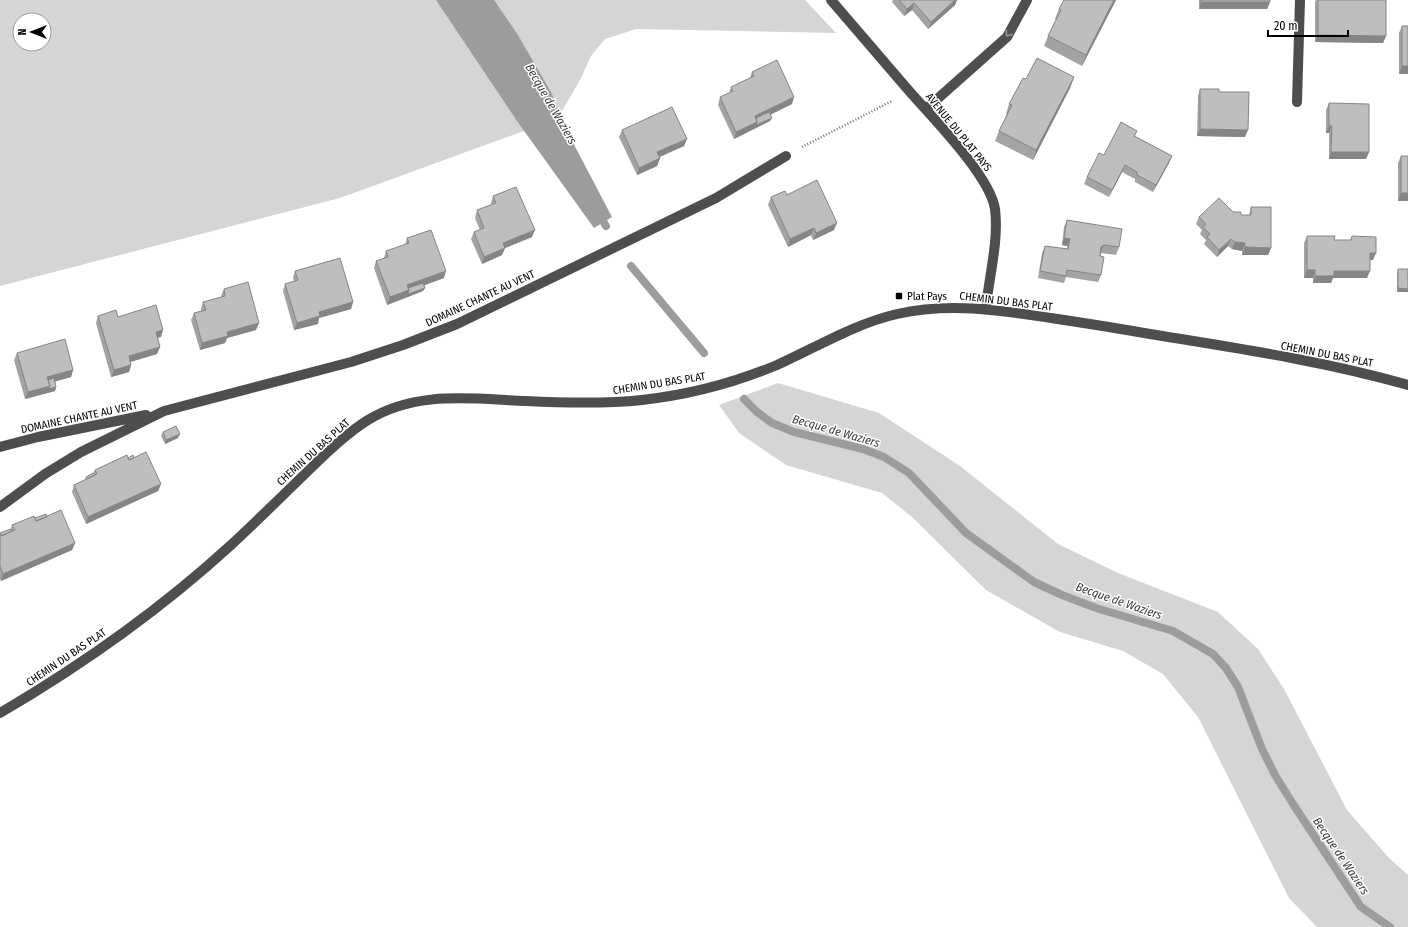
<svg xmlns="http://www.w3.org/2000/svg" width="1408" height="927" viewBox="0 0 1408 927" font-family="'Fira Sans Condensed',sans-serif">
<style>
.green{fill:#d5d5d5;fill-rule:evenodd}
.water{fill:#9c9c9c}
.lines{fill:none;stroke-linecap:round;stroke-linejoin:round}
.stream{stroke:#9c9c9c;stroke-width:8}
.path{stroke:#707070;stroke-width:2.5;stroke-dasharray:1 2;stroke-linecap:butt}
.minor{stroke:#4e4e4e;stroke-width:10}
.wall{fill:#a3a3a3}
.shaded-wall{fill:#858585}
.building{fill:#bebebe;stroke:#858585}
.oneway{stroke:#959595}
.poi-dot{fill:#000;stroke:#fff;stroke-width:1.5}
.labels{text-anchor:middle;stroke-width:3;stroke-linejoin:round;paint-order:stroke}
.street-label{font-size:11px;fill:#000;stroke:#fff}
.poi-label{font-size:11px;fill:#000;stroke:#fff;text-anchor:start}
.water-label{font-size:12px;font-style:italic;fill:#3d3d3d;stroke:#fff}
</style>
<rect width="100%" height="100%" fill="#fff"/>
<!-- green -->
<path class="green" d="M0,0h805l31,33 -200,-4 -31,10 -14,17 -11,24 -21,36 -35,15 -184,67 -340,88zM20,20h24v24h-24z
M778,383l101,30 81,53 98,78 60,29 100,39 40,37 26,40 63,121 42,48 19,17v52h-91l-28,-29 -91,-181 -35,-43 -40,-23 -63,-19 -74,-42 -74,-73 -30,-24 -96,-28 -47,-32 -20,-28z"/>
<!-- water -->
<path class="water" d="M436,0h58l24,35 34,59 7,22 53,101 -18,11 -77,-107z"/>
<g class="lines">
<!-- stream -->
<path class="stream" d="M598,213l8,13
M631,266l73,87
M744,399l13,13 15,11 22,9 69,17 21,8 25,16 57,60 68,49 28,13 34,13 77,23 40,23 13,14 12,19 24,62 13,26 18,29 68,103 29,20"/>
<!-- path -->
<path class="path" d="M802,147l90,-46"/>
<!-- minor -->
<path class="minor" d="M831,0c27,31 53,62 79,92 23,26 80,84 85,117 4,32 -6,67 -9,99
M1297,102l3,-102
M926,109l81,-72 20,-37
M0,447l38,-10 108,-22
M0,507l45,-33 36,-22 83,-41 187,-49 52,-17 54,-21 259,-126 70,-42
M0,713c82,-48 161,-104 231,-168 27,-25 52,-50 78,-75 18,-18 38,-37 59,-50 49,-30 104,-21 158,-19 39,2 78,3 116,-1 46,-5 92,-17 135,-35 40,-18 77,-41 120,-51 52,-12 102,-4 154,4 33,5 66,10 99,16 86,14 174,27 258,51"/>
</g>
<!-- wall -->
<path class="wall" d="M893,0h64l-2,5 -27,24 -16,-19 -8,6 -12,-14z
M1064,0h52l-34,66 -38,-20 4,-10 8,-16 -1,-1 4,-10z
M1199,0h71v2l-3,7h-68z
M1316,0h70v36l-3,7 -68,-1v-40z
M1402,26h6v48h-9v-41z
M752,72l40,32 -22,11v6l-36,18 -16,-34 2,-8 9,-4 2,-6 19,-9z
M1074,77l-4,11 -37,72 -38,-19 4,-10 8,-16 -1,-1 3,-10 17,-25z
M1200,89l19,3 26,45 -48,-1 1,-40z
M1329,103l40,49 -3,7h-37v-26h-3v-23z
M622,130l62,16 -25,11 1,1 -3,8 -20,9 -18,-38z
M1137,131l-2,5 37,20 -3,7 -16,29 -18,-10v-3l-13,-7 -13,25 -25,-13 3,-7 17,-22z
M1401,156h7v45h-10v-38z
M787,195l47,35 -21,10 -2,-5 -23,12 -20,-42 3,-8z
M493,196l39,41 -27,11 -3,7 -20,9 -11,-25 3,-7 6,-2 -5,-12 2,-8 14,-5v-2z
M1251,207l20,41 -3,7h-26v-4l-10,-2 -4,-3 -11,11 -13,-13 2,-4 -6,-6 2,-4 -6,-6 3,-7 34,-5 8,3h8z
M1067,220l52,27 -3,8 -15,-2v22l-3,7 -32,-5 -2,6 -26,-5 4,-25 3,-7 22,3v-3l-5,-1 2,-18z
M1307,236l27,4h16l2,-4 21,24h-3l-3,18h-34l-2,5h-18v-5h-9v-35z
M407,238l37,40 -20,7 1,3 -2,3 -36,14 -13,-37 2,-7 8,-3 2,-7 19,-6z
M1398,269l10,23h-11v-19z
M295,271l58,31 -2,7 -32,9 -1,6 -24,6 -11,-39 2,-7 9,-3 -1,-3z
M224,289l32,41 -29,8 -2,5 -25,7 -9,-30 3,-7 7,-2v-2l2,-7 18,-5v-1z
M98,316l20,1 43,20 -4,1 3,9 -3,7 -26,8v3l-2,7 -18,5 -15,-54z
M17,353l56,17 -2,7 -16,4 1,6 -1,4 -30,8 -11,-39z
M163,432l15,6 -13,6 -4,-8z
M128,458h6l27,26 -3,7 -72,33 -14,-32 2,-7 11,-5 1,-3 7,-4 2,-3z
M47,517l28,26 -3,7 -71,31 -1,-2v-46l11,-4 1,-4 23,-7z"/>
<!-- shaded-wall -->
<path class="shaded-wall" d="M955,0h2l-2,5 -27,24 3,-7z
M1114,0h2l-34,66 4,-11z
M1201,2h69l-3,7h-68z
M914,3l-2,7 -8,6 3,-7z
M1318,35l68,1 -3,7 -68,-1z
M1402,66h6v8h-9z
M1074,77l-4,11 -37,72 3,-10z
M794,97l-2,7 -37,18v-6z
M772,118l-2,3 -36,18 2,-7 21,-10z
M1329,126h3l-3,7h-3z
M1200,129l48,1 -3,7 -48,-1z
M687,139l-3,7 -29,13 2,-7z
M1331,152h38l-3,7h-37z
M1172,156l-3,7 -16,29 3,-7z
M660,158l-3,8 -20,9 2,-7z
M1125,165l-3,7 -13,25 3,-7z
M1401,193h7v8h-10z
M837,223l-3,7 -21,10 3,-7z
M814,228l-3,7 -23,12 2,-8z
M535,230l-3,7 -27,11 -3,7 -20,9 2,-7 19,-14z
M1064,238l6,1 -3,7 -5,-1z
M1231,239l-3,7 -11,11 2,-7z
M1235,242l10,1 -3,8 -10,-2z
M1104,245l-3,7 -3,2 3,-7z
M1245,247l26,1 -3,7h-26z
M1370,253h6l-3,7h-6z
M1307,270h8l-2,8h-9z
M446,271l-2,7 -35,13 16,-3 -2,3 -36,14 3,-8 17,-12z
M1334,271h36l-3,7h-34l-2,5h-18l2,-7z
M1398,288l10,1v3h-11z
M353,302l-2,7 -32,9 -1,6 -24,6 3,-7 22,-11z
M259,323l-3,7 -29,8 -2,5 -25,7 2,-7 25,-11z
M163,330l-2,7 -8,2 3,-7z
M160,347l-3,7 -31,9 3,-7z
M131,365l-2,7 -18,5 3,-7z
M73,370l-2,7 -24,7v-7z
M50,386l6,1 -1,4 -30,8 3,-7z
M180,434l-2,4 -13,6 1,-4z
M161,484l-3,7 -72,33 2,-7z
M75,543l-3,7 -71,31 2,-7z"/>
<!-- building -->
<path class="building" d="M899,0h56l-24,22 -17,-19 -7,6z
M1064,0h50l-28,55 -38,-19 13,-26 -2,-1z
M1201,0h69v2h-69z
M1318,0h68v36l-68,-1z
M1402,26h6v40h-6z
M1037,58l37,19 -38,73 -37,-19 13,-26 -3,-1 14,-26 3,1z
M777,60l17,37 -39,19 2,6 -21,10 -16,-35 13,-6 -2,-4 23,-11 -2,-4z
M1200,89h19v3h30l-1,38 -48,-1z
M1329,103l40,1v48h-38l1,-26h-3z
M672,107l15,32 -30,13 3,6 -21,10 -17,-38z
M769,112l3,6 -16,7 1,-3 -1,-4z
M1121,122l16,9 -3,5 38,20 -16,29 -19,-10v-3l-12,-7 -13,25 -25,-13 12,-24 5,2z
M1401,156h7v37h-7z
M817,180l20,43 -21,10 -2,-5 -24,11 -19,-42 14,-6 2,4z
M516,187l19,43 -32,13 2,5 -21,9 -10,-25 10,-4 -7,-18 19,-7 -3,-7z
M1219,198l14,14h8v3h10v-8h20v41l-26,-1v-4l-10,-1 -4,-3 -12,11 -12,-13 3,-3 -7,-7 3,-3 -7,-7z
M1067,220l55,9 -3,18 -15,-2 -3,2 -1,9 4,1 -3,18 -34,-5 -1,6 -26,-5 5,-25 23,3 2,-10 -6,-1z
M431,230l15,41 -39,14 2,5 -19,7 -14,-36 12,-4 -2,-6 23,-8 -2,-5z
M1307,236h28l-1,4h17l1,-4 24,1v16h-6v18h-36v5h-19v-6h-8z
M340,258l13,44 -34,10 1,4 -23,7 -12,-39 13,-4 -3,-9z
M1398,269h10v20l-10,-1z
M248,282l11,41 -32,9 1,4 -26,7 -8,-30 12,-3 -3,-8 22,-6 -1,-7z
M423,283l2,5 -17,6 1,-4 -1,-2z
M156,305l7,25 -7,2 4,15 -31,9 2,9 -17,5 -16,-54 18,-6 2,7z
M65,339l8,31 -26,7 3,9 -22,6 -11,-39z
M54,378l2,9 -8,2 2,-3 -2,-6z
M176,426l4,8 -14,6 -3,-8z
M146,452l15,32 -73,33 -14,-32 23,-11 -2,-4 32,-15 2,5z
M133,455l1,3 -5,2 -1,-2z
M93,473l2,2 -8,4 -1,-2z
M61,510l14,33 -72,31 -3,-8v-30l15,-6 -3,-5 22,-9 2,5z
M46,514l1,3 -11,4 -1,-3z
M11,529l1,2 -10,5 -2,-3z"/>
<!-- one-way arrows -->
<defs><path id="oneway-chevron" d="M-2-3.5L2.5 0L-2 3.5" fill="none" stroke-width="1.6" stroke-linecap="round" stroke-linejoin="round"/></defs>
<use class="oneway" href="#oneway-chevron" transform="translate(1008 34) rotate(125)"/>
<!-- markers -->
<rect class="poi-dot" x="895" y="292" width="8" height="8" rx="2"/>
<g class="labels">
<!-- street labels -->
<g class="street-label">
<text transform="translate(959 132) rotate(51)" y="4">AVENUE DU PLAT PAYS</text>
<text transform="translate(480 298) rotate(-25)" y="4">DOMAINE CHANTE AU VENT</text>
<text transform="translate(1006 301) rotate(7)" y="4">CHEMIN DU BAS PLAT</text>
<text transform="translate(1327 354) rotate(11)" y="4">CHEMIN DU BAS PLAT</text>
<text transform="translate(659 383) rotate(-9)" y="4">CHEMIN DU BAS PLAT</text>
<text transform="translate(79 417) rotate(-12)" y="4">DOMAINE CHANTE AU VENT</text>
<text transform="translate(313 452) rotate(-42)" y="4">CHEMIN DU BAS PLAT</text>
<text transform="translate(66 657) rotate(-34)" y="4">CHEMIN DU BAS PLAT</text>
</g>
<!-- poi labels -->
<g class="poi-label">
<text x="907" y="300">Plat Pays</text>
</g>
<!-- water labels -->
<g class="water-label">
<text transform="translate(551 104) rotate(60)" y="4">Becque de Waziers</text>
<text transform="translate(836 431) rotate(16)" y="4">Becque de Waziers</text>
<text transform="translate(1119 601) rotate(19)" y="4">Becque de Waziers</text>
<text transform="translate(1341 856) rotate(56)" y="4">Becque de Waziers</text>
</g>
</g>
<!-- north arrow -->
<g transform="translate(32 32) rotate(270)"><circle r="19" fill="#ffffff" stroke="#999999"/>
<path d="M0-3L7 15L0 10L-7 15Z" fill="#000000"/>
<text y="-6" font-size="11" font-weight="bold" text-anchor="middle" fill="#000000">N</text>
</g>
<!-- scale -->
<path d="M1268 30v6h80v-6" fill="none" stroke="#000000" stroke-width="2"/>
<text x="1274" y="30" font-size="12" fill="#000000" stroke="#ffffff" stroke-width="3" paint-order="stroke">20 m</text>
</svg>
